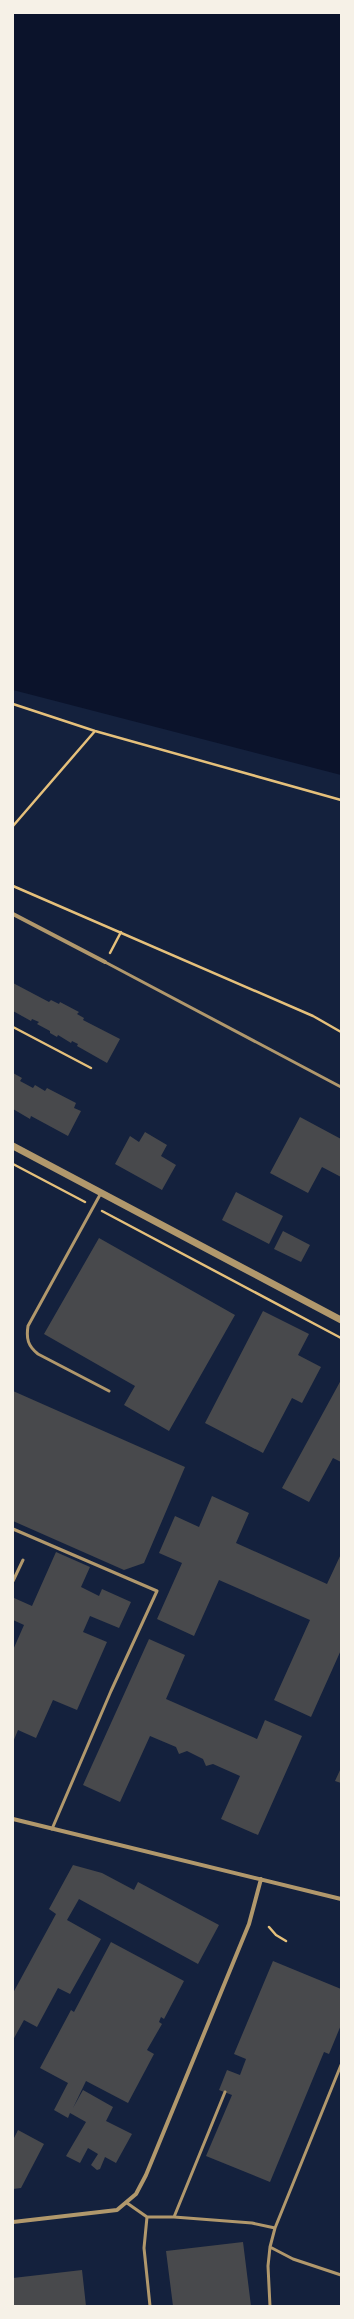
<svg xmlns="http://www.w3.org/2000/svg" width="354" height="2319" viewBox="0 0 354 2319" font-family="'Exo 2',sans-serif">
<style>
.water{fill:#0b132b}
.building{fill:#48494c}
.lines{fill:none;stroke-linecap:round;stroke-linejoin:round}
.path{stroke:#e5c07b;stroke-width:2.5}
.service{stroke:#b1986c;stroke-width:3}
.minor{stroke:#b1986c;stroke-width:4}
.tertiary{stroke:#b1986c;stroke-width:7}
</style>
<rect width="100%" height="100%" fill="#14213d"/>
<!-- water -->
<path class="water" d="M13,13h328v762l-328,-85z"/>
<!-- building -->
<path class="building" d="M13,983l36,19 2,-2 8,4 1,-2 19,10 -2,2 7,4 -1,2 37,19 -13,24 -30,-17 1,-2 -6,-3 -1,2 -13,-8 -1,2 -7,-4v-2l-13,-7 2,-2 -7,-3 -1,2 -18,-10z
M13,1073l9,5 -2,3 13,7 2,-3 10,6 2,-3 29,15 -2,5 7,3 -13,25 -37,-20 -1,3 -17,-10z
M300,1117l41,22v38l-19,-10 -14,26 -38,-20z
M145,1132l22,13 -6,11 15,9 -14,25 -47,-26 15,-28 9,6z
M236,1192l47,24 -14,28 -47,-24z
M283,1231l27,14 -9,17 -27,-13z
M99,1238l136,77 -66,116 -45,-26 11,-19 -91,-52z
M263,1311l46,23 -11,21 23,12 -19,36 -10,-5 -29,55 -58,-30z
M341,1380v82l-8,-4 -24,44 -27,-14z
M13,1391l172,76 -41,96 -20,7 -111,-49z
M212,1496l37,17 -13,30 91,41 14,-30v96l-30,67 -37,-17 36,-80 -91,-40 -25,56 -37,-17 25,-56 -23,-10 16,-37 24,11z
M56,1552l34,15 -9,20 18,9 3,-7 29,13 -12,26 -29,-12 -7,16 24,10 -30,68 -24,-10 -17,38 -18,-8 -5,12v-92l11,-25 -11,-5v-20l1,-2 18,8z
M149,1639l36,16 -19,44 91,40 8,-19 37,16 -44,99 -37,-16 19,-43 -27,-12 -7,2 -3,-7 -16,-8 -8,3 -3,-7 -26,-11 -30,66 -37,-17z
M341,1768v15l-6,-2z
M73,1865l29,8 32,17 4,-8 81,43 -21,39 -119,-65 -12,21 34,19 -31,55 -12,-6 -21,39 -13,-7 -11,20v-47l43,-79 -7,-5z
M111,1942l73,39 -20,38 -3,-2 -2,5 3,2 -15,26 7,4 -26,49 -42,-22 -13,27 10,-18 30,17 -7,14 26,13 -16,29 -11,-6 -5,12 -3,1 -6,-5 7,-11 -10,-6 -8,15 -14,-7 20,-34 -16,-9 -2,5 -14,-8 14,-27 -28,-15 31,-58 3,2z
M273,1961l68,28v36l-12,29 -5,-2 -54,130 -64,-26 26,-61 -13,-5 8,-20 13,5 6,-16 -12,-5z
M18,2130l26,14 -23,44 -8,1v-49z
M243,2242l8,64h-78l-7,-55z
M82,2270l4,36h-73v-28z"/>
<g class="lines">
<!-- path -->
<path class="path" d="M13,704l82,27 246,69
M13,826l82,-95
M13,886l300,130 28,16
M110,953l11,-21
M13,1027l78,41
M13,1164l72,38
M102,1211l239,127
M269,1927l7,8 10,6"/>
<!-- service -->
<path class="service" d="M105,962l236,125
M101,1193l-73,133c-2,13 0,20 10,28l71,37
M13,1529l144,62 -46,100 -59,138
M13,1581l10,-21
M127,2203l20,14h27l78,6 23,5 -5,19 23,12 48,16
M147,2217l-3,31 6,58
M174,2217l51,-125
M275,2228l66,-163
M270,2306l-2,-40 2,-19"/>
<!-- minor -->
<path class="minor" d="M13,914l92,48
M13,1819l328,80
M13,2222l104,-12 19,-16 10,-19 103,-251 12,-45"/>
<!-- tertiary -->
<path class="tertiary" d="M13,1146l328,174"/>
</g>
<!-- border -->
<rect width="354" height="2319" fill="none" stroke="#f6f1e7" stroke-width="28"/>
</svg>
